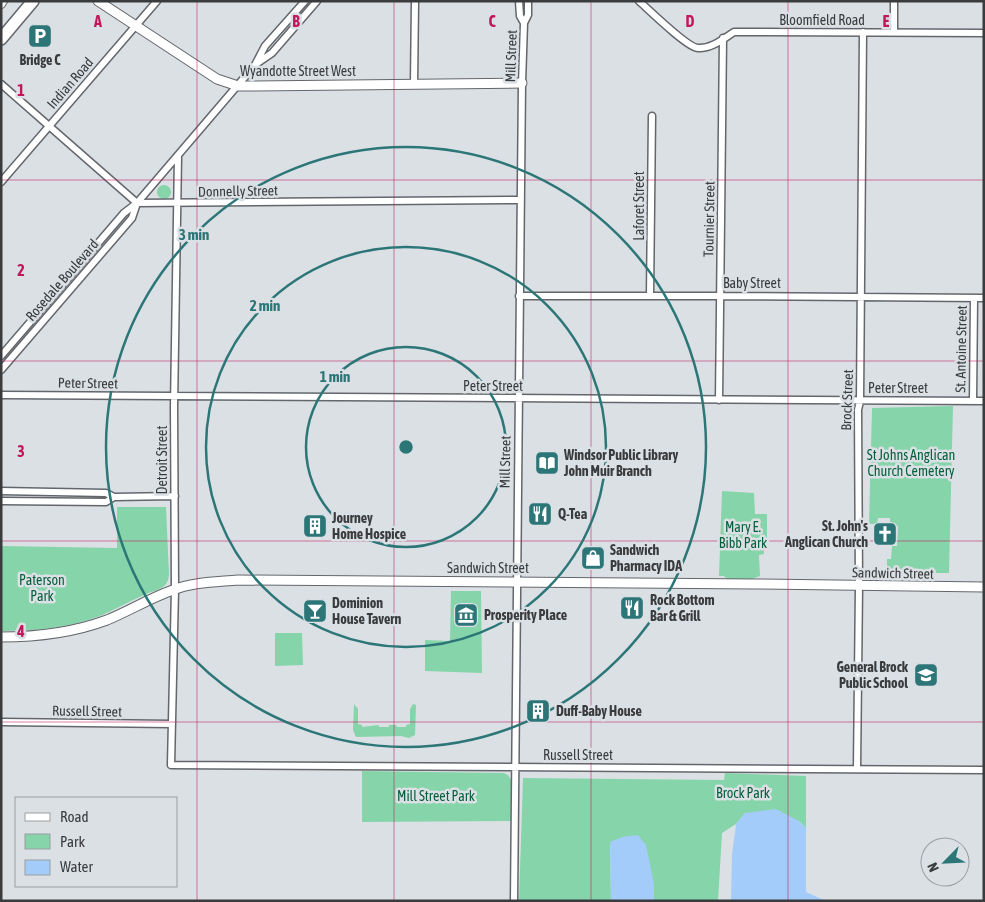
<svg xmlns="http://www.w3.org/2000/svg" width="985" height="902" viewBox="0 0 985 902" font-family="'Asap Condensed',sans-serif">
<style>
.green{fill:#86d4a9}
.water{fill:#a4ccfa}
.lines{fill:none;stroke-linecap:round;stroke-linejoin:round}
.minor-casing{stroke:#63676c;stroke-width:9}
.tertiary-casing{stroke:#63676c;stroke-width:10}
.secondary-casing{stroke:#63676c;stroke-width:11}
.trunk-casing{stroke:#63676c;stroke-width:14}
.minor{stroke:#fff;stroke-width:6}
.tertiary{stroke:#fff;stroke-width:8}
.secondary{stroke:#fff;stroke-width:9}
.trunk{stroke:#fff;stroke-width:11}
.grid{fill:none;stroke:#c2185b;stroke-width:1;stroke-opacity:0.55}
.ring{fill:none;stroke:#2c7678;stroke-width:2.5}
.labels{text-anchor:middle;stroke-width:5;stroke-linejoin:round;paint-order:stroke}
.street-label{font-size:14px;fill:#393b3d;stroke:#dbe0e5}
.poi-label{font-size:14px;font-weight:bold;fill:#393b3d;stroke:#dbe0e5;text-anchor:start}
.park-label{font-size:14px;fill:#065f3b;stroke:#dbe0e5}
.grid-label{font-size:16px;text-anchor:middle;font-weight:bold;fill:#c2185b;stroke:#dbe0e5;stroke-width:5;stroke-linejoin:round;paint-order:stroke}
.centre{fill:#2c7678;stroke:#dbe0e5;stroke-width:2.5}
.ring-label{font-size:15px;text-anchor:middle;font-weight:bold;fill:#2c7678;stroke:#dbe0e5;stroke-width:5;stroke-linejoin:round;paint-order:stroke}
</style>
<rect width="100%" height="100%" fill="#dbe0e5"/>
<!-- green -->
<path class="green" d="M157 192a7 7 0 1 1 14 0a7 7 0 1 1-14 0Z
M953,406l-4,167h-62v-14h4l1,-13h5l1,-20 -8,-2v-6h-12l-1,6h-8l3,-116z
M722,491l32,2 1,21h12v31h-3v9l-5,1 1,21 -8,3h-25l-3,-3h-5z
M117,507h49l3,67c-1,17 -14,15 -27,22 -14,6 -28,14 -42,20 -32,12 -65,15 -99,15v-85l116,2z
M451,591h30l1,82 -57,-2v-31l25,1z
M275,633h27l1,32 -28,1z
M354,704l4,5v15l4,1v2l17,-2v2h10v-2h7l1,2h9v-2l4,-1v-15l3,-5 3,1 -1,30 -6,3 -8,-2 -45,1 -3,-7z
M362,771l142,2 4,2 3,5v41l-149,1z
M725,773l81,3v52l-7,-7 -54,-8 -9,11 -14,9 -4,68h-64v-17l-44,-42 1,59h-92l4,-123 201,2z"/>
<!-- water -->
<path class="water" d="M776,809l23,12 7,7v64l20,9h-95l1,-46 4,-31 9,-11z
M638,835l8,10 8,39v17h-43l-1,-59 12,-5z"/>
<g class="lines">
<defs>
<path id="minor" d="M519,1l1,15 4,7
M639,1c10,9 49,47 59,47 13,1 25,-9 36,-16l250,1
M894,32v-31
M256,64l16,-11 45,-52
M1,84l136,119 384,-3
M414,84l1,-83
M178,156l-4,251 1,182 -4,176 813,5
M1,182l156,-181
M519,296h201l264,2
M650,296l2,-180
M1,356l123,-143 13,-10 118,-138 10,-19 40,-45
M1,370l131,-152 5,-15
M1,395l983,6
M719,400l4,-362
M973,401l1,-103
M1,491l105,2 8,4 61,-1
M1,501l105,1 8,-5
M1,722l171,2
M857,769l2,-183 -1,-176 2,-9 3,-369
M514,901l8,-818 2,-60 4,-8v-14"/>
<path id="tertiary" d="M1,4l2,-3"/>
<path id="secondary" d="M98,1l119,78 21,7h17l267,-3
M1,637c37,0 71,-4 106,-17 22,-9 43,-22 66,-30 20,-8 44,-8 65,-10l518,4 228,3"/>
<path id="trunk" d="M1,39l32,-38"/>
</defs>
<!-- minor casing -->
<use href="#minor" class="minor-casing"/>
<!-- tertiary casing -->
<use href="#tertiary" class="tertiary-casing"/>
<!-- secondary casing -->
<use href="#secondary" class="secondary-casing"/>
<!-- trunk casing -->
<use href="#trunk" class="trunk-casing"/>
<!-- minor -->
<use href="#minor" class="minor"/>
<!-- tertiary -->
<use href="#tertiary" class="tertiary"/>
<!-- secondary -->
<use href="#secondary" class="secondary"/>
<!-- trunk -->
<use href="#trunk" class="trunk"/>
</g>
<!-- grid -->
<path class="grid" d="M197,1v900M394,1v900M591,1v900M788,1v900M1,180h983M1,361h983M1,541h983M1,722h983"/>
<!-- distance rings -->
<g class="ring">
<circle cx="406" cy="447" r="100"/>
<circle cx="406" cy="447" r="200"/>
<circle cx="406" cy="447" r="300"/>
</g>
<!-- icons -->
<defs>
<symbol id="parking-square" viewBox="-11 -11 22 22"><rect x="-9" y="-9" width="18" height="18" rx="4" fill="#2c7678" stroke="#dbe0e5"/><path d="M-3.5-5.5H1a3.5 3.5 0 0 1 0 7H-1V5.5H-3.5ZM-1-3.4V-.6H.8a1.4 1.4 0 0 0 0-2.8Z" fill="#fff"/></symbol>
<symbol id="library-square" viewBox="-11 -11 22 22"><rect x="-9" y="-9" width="18" height="18" rx="4" fill="#2c7678" stroke="#dbe0e5"/><path d="M-6-4Q-3-5.5-.7-3.5V5Q-3 3-6 4ZM6-4Q3-5.5 .7-3.5V5Q3 3 6 4Z" fill="#fff"/></symbol>
<symbol id="restaurant-square" viewBox="-11 -11 22 22"><rect x="-9" y="-9" width="18" height="18" rx="4" fill="#2c7678" stroke="#dbe0e5"/><path d="M-5-6h1v4h1v-4h1v4h1v-4h1v5L-1.5 .5V6h-2V.5L-5-1ZM5-6V6H3V1.5H1.5Q1.5-4 5-6Z" fill="#fff"/></symbol>
<symbol id="building-square" viewBox="-11 -11 22 22"><rect x="-9" y="-9" width="18" height="18" rx="4" fill="#2c7678" stroke="#dbe0e5"/><path d="M-4-6H4V6H1V3H-1V6H-4ZM-2.5-4.3h1.7v1.8h-1.7ZM.8-4.3h1.7v1.8H.8ZM-2.5-1h1.7V.8h-1.7ZM.8-1h1.7V.8H.8Z" fill="#fff"/></symbol>
<symbol id="church-square" viewBox="-11 -11 22 22"><rect x="-9" y="-9" width="18" height="18" rx="4" fill="#2c7678" stroke="#dbe0e5"/><path d="M-1.2-6h2.4v3.5h3.3v2.4h-3.3V6h-2.4V-.1h-3.3v-2.4h3.3Z" fill="#fff"/></symbol>
<symbol id="shop-square" viewBox="-11 -11 22 22"><rect x="-9" y="-9" width="18" height="18" rx="4" fill="#2c7678" stroke="#dbe0e5"/><path d="M-5-2.5h2.3a2.7 3.5 0 0 1 5.4 0H5L5.5 6h-11ZM-1.5-2.5h3a1.5 2.3 0 0 0-3 0Z" fill="#fff"/></symbol>
<symbol id="bar-square" viewBox="-11 -11 22 22"><rect x="-9" y="-9" width="18" height="18" rx="4" fill="#2c7678" stroke="#dbe0e5"/><path d="M-6-5H6L.8 .8V4.5H3.5V6h-7V4.5H-.8V.8Z" fill="#fff"/></symbol>
<symbol id="museum-square" viewBox="-11 -11 22 22"><rect x="-9" y="-9" width="18" height="18" rx="4" fill="#2c7678" stroke="#dbe0e5"/><path d="M0-6L6-3V-2H-6V-3ZM-5-1h2V3h-2ZM-1-1h2V3h-2ZM3-1h2V3H3ZM-6 4H6V6H-6Z" fill="#fff"/></symbol>
<symbol id="school-square" viewBox="-11 -11 22 22"><rect x="-9" y="-9" width="18" height="18" rx="4" fill="#2c7678" stroke="#dbe0e5"/><path d="M0-5L7-2L0 1L-7-2ZM-4 1L0 2.5L4 1V4Q0 6-4 4Z" fill="#fff"/></symbol>
</defs>
<g fill-rule="evenodd">
<use href="#parking-square" x="26" y="22" width="28" height="28"/>
<use href="#library-square" x="533" y="449" width="28" height="28"/>
<use href="#restaurant-square" x="526" y="500" width="28" height="28"/>
<use href="#building-square" x="301" y="512" width="28" height="28"/>
<use href="#church-square" x="871" y="520" width="28" height="28"/>
<use href="#shop-square" x="579" y="544" width="28" height="28"/>
<use href="#restaurant-square" x="618" y="594" width="28" height="28"/>
<use href="#bar-square" x="301" y="597" width="28" height="28"/>
<use href="#museum-square" x="452" y="601" width="28" height="28"/>
<use href="#school-square" x="912" y="661" width="28" height="28"/>
<use href="#building-square" x="524" y="697" width="28" height="28"/>
</g>
<g class="labels">
<!-- street labels -->
<g class="street-label">
<text x="822" y="25">Bloomfield Road</text>
<text transform="translate(511 56) rotate(-88)" y="5">Mill Street</text>
<text x="298" y="76">Wyandotte Street West</text>
<text transform="translate(70 83) rotate(-49)" y="5">Indian Road</text>
<text transform="translate(238 191) rotate(-1)" y="5">Donnelly Street</text>
<text transform="translate(639 206) rotate(-90)" y="5">Laforet Street</text>
<text transform="translate(709 219) rotate(-89)" y="5">Tournier Street</text>
<text transform="translate(62 280) rotate(-49)" y="5">Rosedale Boulevard</text>
<text x="752" y="288">Baby Street</text>
<text transform="translate(961 349) rotate(-89)" y="5">St. Antoine Street</text>
<text transform="translate(88 383) rotate(1)" y="5">Peter Street</text>
<text x="493" y="391">Peter Street</text>
<text x="898" y="393">Peter Street</text>
<text transform="translate(847 400) rotate(-88)" y="5">Brock Street</text>
<text transform="translate(162 460) rotate(-90)" y="5">Detroit Street</text>
<text transform="translate(505 462) rotate(-89)" y="5">Mill Street</text>
<text x="488" y="573">Sandwich Street</text>
<text transform="translate(893 573) rotate(1)" y="5">Sandwich Street</text>
<text transform="translate(87 711) rotate(1)" y="5">Russell Street</text>
<text x="578" y="760">Russell Street</text>
</g>
<!-- poi labels -->
<g class="poi-label">
<text x="40" y="65" text-anchor="middle">Bridge C</text>
<text x="564" y="460">Windsor Public Library<tspan x="564" dy="16">John Muir Branch</tspan></text>
<text x="558" y="519">Q-Tea</text>
<text x="332" y="523">Journey<tspan x="332" dy="16">Home Hospice</tspan></text>
<text x="868" y="531" text-anchor="end">St. John's<tspan x="868" dy="16">Anglican Church</tspan></text>
<text x="610" y="555">Sandwich<tspan x="610" dy="16">Pharmacy IDA</tspan></text>
<text x="650" y="605">Rock Bottom<tspan x="650" dy="16">Bar &amp; Grill</tspan></text>
<text x="332" y="608">Dominion<tspan x="332" dy="16">House Tavern</tspan></text>
<text x="484" y="620">Prosperity Place</text>
<text x="908" y="672" text-anchor="end">General Brock<tspan x="908" dy="16">Public School</tspan></text>
<text x="556" y="716">Duff-Baby House</text>
</g>
<!-- park labels -->
<g class="park-label">
<text x="911" y="460">St Johns Anglican<tspan x="911" dy="16">Church Cemetery</tspan></text>
<text x="743" y="532">Mary E.<tspan x="743" dy="16">Bibb Park</tspan></text>
<text x="42" y="585">Paterson<tspan x="42" dy="16">Park</tspan></text>
<text x="743" y="798">Brock Park</text>
<text x="436" y="801">Mill Street Park</text>
</g>
</g>
<g class="grid-label">
<text x="98" y="27">A</text>
<text x="296" y="27">B</text>
<text x="492" y="27">C</text>
<text x="690" y="27">D</text>
<text x="886" y="27">E</text>
<text x="21" y="96">1</text>
<text x="21" y="276">2</text>
<text x="21" y="457">3</text>
<text x="21" y="637">4</text>
</g>
<circle cx="406" cy="447" r="8" class="centre"/>
<g class="ring-label">
<text x="194" y="240">3 min</text>
<text x="265" y="311">2 min</text>
<text x="335" y="382">1 min</text>
</g>
<!-- border -->
<rect width="985" height="902" fill="none" stroke="#393b3d" stroke-width="5"/>
<!-- legend -->
<rect x="15" y="797" width="162" height="90" fill="#dbe0e5" stroke="#9a9ea2"/>
<rect x="25" y="813" width="25" height="8" fill="#ffffff" stroke="#9a9ea2"/>
<text x="60" y="822" font-size="15" fill="#393b3d">Road</text>
<rect x="25" y="834" width="25" height="15" fill="#86d4a9" stroke="#9a9ea2"/>
<text x="60" y="847" font-size="15" fill="#393b3d">Park</text>
<rect x="25" y="860" width="25" height="15" fill="#a4ccfa" stroke="#9a9ea2"/>
<text x="60" y="872" font-size="15" fill="#393b3d">Water</text>
<!-- north arrow -->
<g transform="translate(945 862) rotate(246)"><circle r="24" fill="#dbe0e5" stroke="#9a9ea2"/>
<path d="M0-4L9 19L0 12L-9 19Z" fill="#2c7678"/>
<text y="-8" font-size="14" font-weight="bold" text-anchor="middle" fill="#393b3d">N</text>
</g>
</svg>
